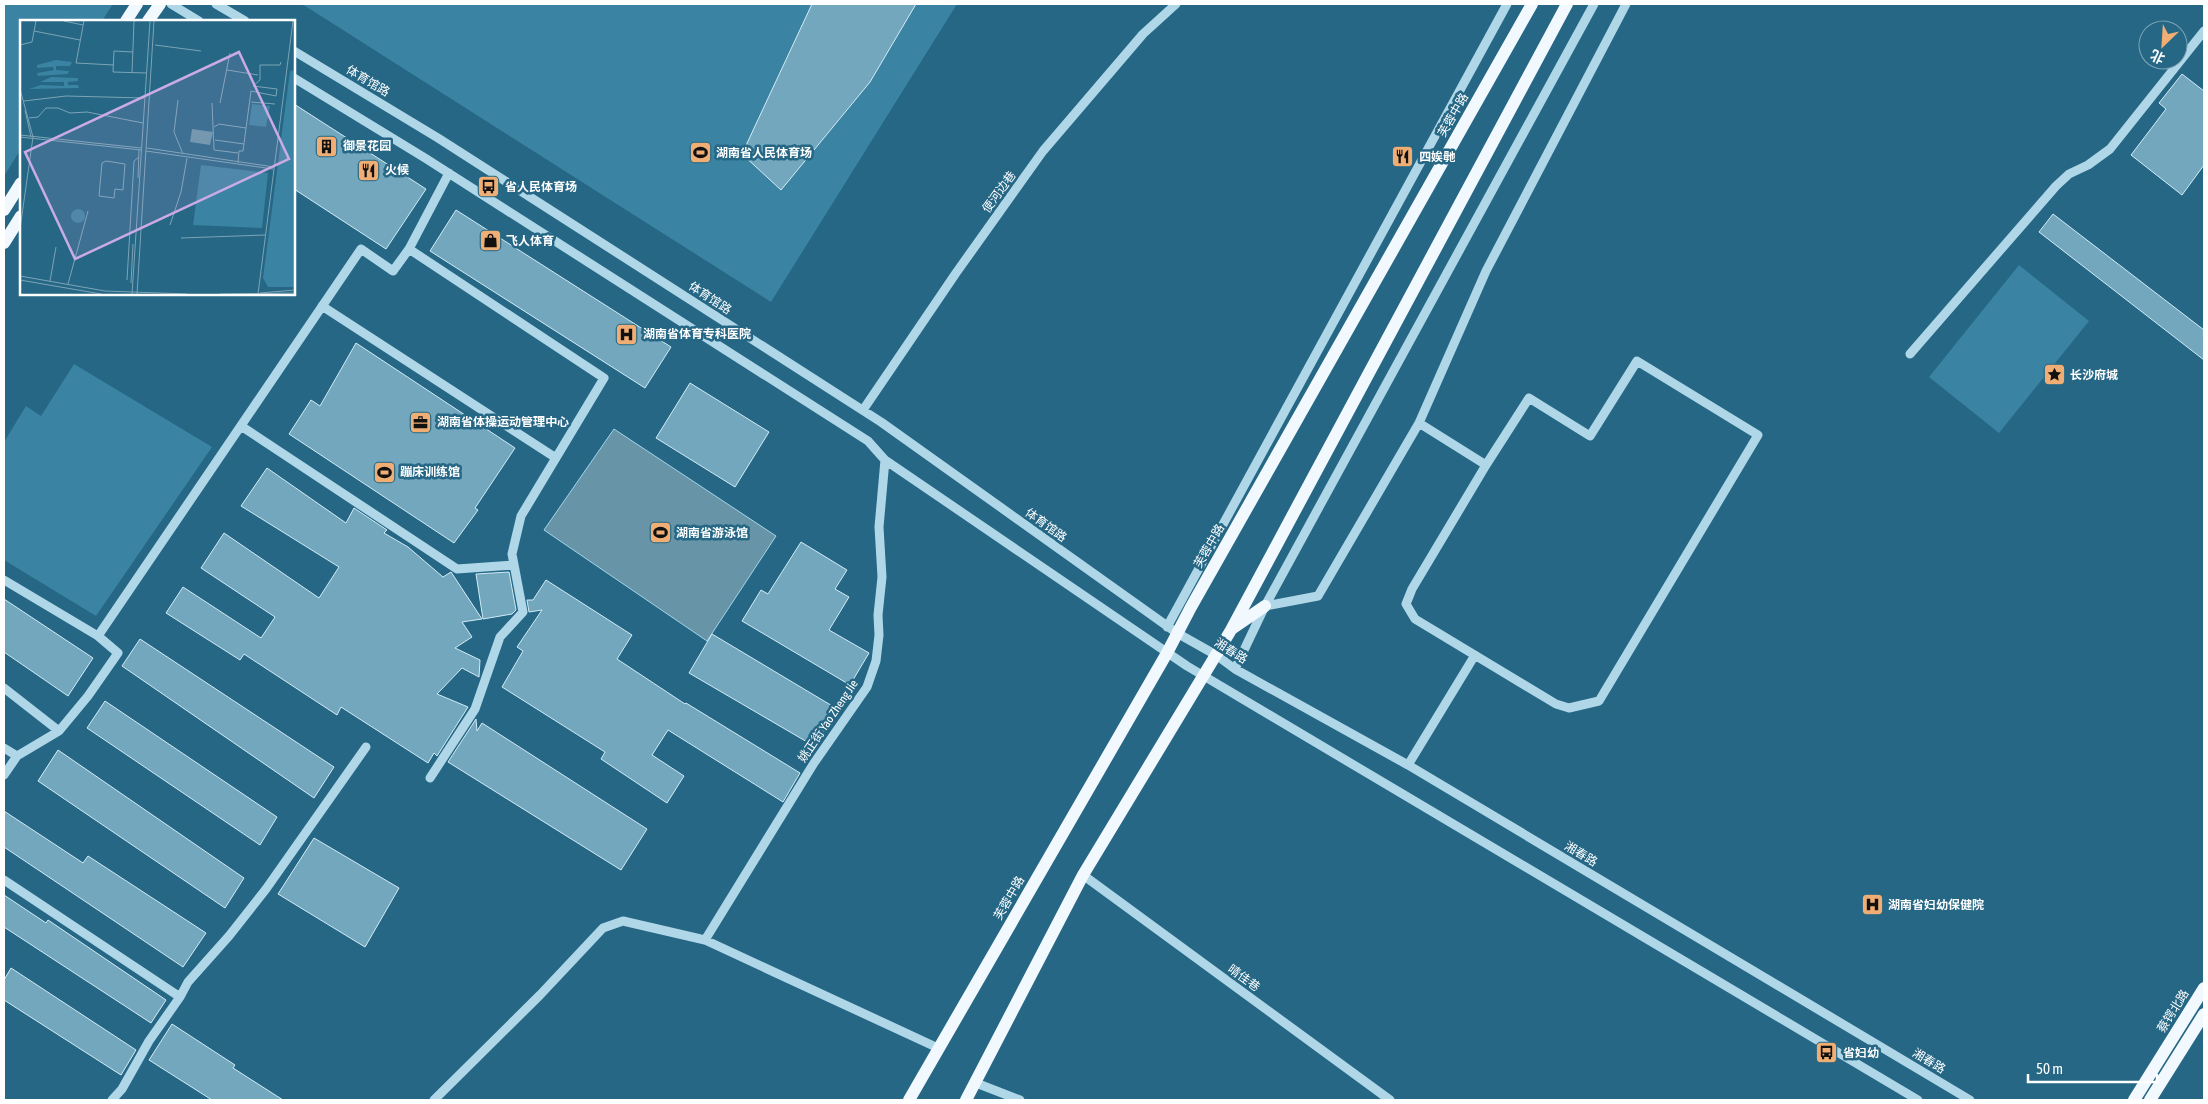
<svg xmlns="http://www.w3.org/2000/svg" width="2208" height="1104" viewBox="0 0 2208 1104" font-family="'Asap Condensed','Noto Sans SC',sans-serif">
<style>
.green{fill:#3a83a2}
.water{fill:#6794a7;stroke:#a4d5e9}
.building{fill:#72a7be;stroke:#d3ecf6}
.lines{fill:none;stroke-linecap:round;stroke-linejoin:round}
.minor{stroke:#b0d7e8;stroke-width:9}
.major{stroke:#f2f9fe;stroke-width:12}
.labels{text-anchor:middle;stroke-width:5;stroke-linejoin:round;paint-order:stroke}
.street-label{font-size:12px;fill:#fff;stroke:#256785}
.poi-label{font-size:12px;font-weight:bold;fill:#fff;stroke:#256785;text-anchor:start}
.inset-road{fill:none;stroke:#7ca4b6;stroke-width:1}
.view{fill:#caabe5;fill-opacity:0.15;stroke:#caabe5;stroke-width:2.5}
.inset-edge{fill:none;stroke:#fff;stroke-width:2.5}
</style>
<rect width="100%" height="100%" fill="#256785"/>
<!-- green -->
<path class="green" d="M4,4h109l-11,17h-81v128l-17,27z
M302,4h655l-186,298z
M2019,265l70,56 -90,112 -70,-56z
M74,364l138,83 -116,169 -92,-56v-118l22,-36 15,10z"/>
<!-- water -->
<path class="water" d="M614,429l162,107 -69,105 -163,-111z"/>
<!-- building -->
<path class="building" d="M812,4h104l-46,78 -89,108 -39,-36z
M2182,74l22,17v74l-22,30 -51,-40 35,-46 -7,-6z
M294,104l132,85 -40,60 -92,-60z
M456,210l215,137 -26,41 -215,-137z
M2053,214l151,116v30l-165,-128z
M356,343l159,105 -40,60 3,2 -24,33 -165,-109 22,-34 9,6z
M690,383l79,49 -34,55 -79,-49z
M267,468l79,55 8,-15 33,22 -3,3 24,14 35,30 8,-5 31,47 -20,3 10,15 -17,11 25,12 -1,17 -17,-9 -25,26 31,13 -31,49 -3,-3 -6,10 -87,-56 -4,8 -93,-61 -4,6 -74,-47 17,-26 78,51 14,-21 -74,-49 23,-35 95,65 20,-31 -98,-61z
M801,542l46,28 -12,19 14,8 -20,33 40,23 -19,32 -108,-64 19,-31 7,4z
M509,572l7,38 -4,4 -29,5 -7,-45z
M546,580l86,55 -15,24 68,45 1,-1 114,70 -17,29 -115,-72 -16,25 32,21 -17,27 -66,-44 4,-7 -103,-65 21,-36 -6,-4 25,-37 -13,2 -2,-12h6z
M4,599l89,59 -25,38 -64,-44z
M712,634l127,76 -25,36 -125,-73z
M140,639l194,128 -20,31 -192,-132z
M105,701l172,116 -17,28 -173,-117z
M476,719l1,12 5,-8 165,106 -26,41 -173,-108z
M58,750l186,128 -19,30 -187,-127z
M4,811l79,52 5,-7 118,77 -23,34 -179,-120z
M314,838l85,50 -34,59 -87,-53z
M4,895l42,28 2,-3 118,80 -15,23 -147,-96z
M11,968l125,82 -15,25 -117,-75v-20z
M172,1024l63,41 -2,3 50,32h-71l-63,-40z"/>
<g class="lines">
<!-- minor -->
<path class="minor" d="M171,4l28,17
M216,4l29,17
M294,51l144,87 443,284 296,211 39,22 19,14 173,96 562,335
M294,78l131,80 443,283 17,19 302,206 731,434
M409,249l195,129 -83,138 -9,38 11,58 -23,25 -25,72 -45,69
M322,306l234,152
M1910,354l146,-168 13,-12 19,-9 22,-16 94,-118
M1637,361l121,74 -159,266 -30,7 -13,-4 -141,-85 -9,-15 6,-15 74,-124 43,-67 61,38z
M863,410l93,-137 87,-122 100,-117 33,-30
M1419,423l67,42
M241,426l216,143 57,-4
M4,580l94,56
M1265,606l53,-10 101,-173 67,-152 140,-267
M1167,627l340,-623
M1235,669l30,-63 329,-602
M4,688l55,43 29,-35 30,-43 -20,-17 263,-387 32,22 16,-22 40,-76
M4,748l13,8 -13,19
M17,756l42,-25
M1408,765l67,-110
M1083,875l307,225
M4,880l176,117
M705,940l109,-177 53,-76 9,-26 3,-26 -1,-20 4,-38 -3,-50 6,-67
M976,1083l44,17
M112,1100l10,-11 27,-48 31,-44 8,-15 41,-46 37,-47 100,-142
M434,1100l106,-105 63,-67 20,-7 82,19 233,108"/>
<!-- major -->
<path class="major" d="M126,21l11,-17
M148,21l12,-17
M4,210l17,-27
M4,243l17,-27
M1233,628l32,-22
M909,1100l258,-447 24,-46 341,-603
M966,1100l117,-225 148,-245 336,-626
M2134,1100l70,-112
M2150,1100l54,-86"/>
</g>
<!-- icons -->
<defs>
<symbol id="building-square" viewBox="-11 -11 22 22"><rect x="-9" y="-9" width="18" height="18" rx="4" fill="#f1ae74" stroke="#256785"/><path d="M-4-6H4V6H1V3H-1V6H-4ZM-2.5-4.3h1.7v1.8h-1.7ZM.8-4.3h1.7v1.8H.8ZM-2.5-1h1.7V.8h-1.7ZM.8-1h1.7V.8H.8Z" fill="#111"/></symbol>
<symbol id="stadium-square" viewBox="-11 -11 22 22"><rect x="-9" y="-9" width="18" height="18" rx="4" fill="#f1ae74" stroke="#256785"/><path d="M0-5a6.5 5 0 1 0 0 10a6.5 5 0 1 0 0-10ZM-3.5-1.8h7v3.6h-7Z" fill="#111"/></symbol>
<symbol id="restaurant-square" viewBox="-11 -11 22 22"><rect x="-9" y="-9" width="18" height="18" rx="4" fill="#f1ae74" stroke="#256785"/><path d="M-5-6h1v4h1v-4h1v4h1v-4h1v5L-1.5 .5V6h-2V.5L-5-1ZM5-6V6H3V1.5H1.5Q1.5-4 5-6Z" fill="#111"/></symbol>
<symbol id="bus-square" viewBox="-11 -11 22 22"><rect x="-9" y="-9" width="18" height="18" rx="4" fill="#f1ae74" stroke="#256785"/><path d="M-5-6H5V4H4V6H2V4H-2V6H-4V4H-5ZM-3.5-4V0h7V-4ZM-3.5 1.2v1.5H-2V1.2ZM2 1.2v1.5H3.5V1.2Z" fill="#111"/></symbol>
<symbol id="shop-square" viewBox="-11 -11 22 22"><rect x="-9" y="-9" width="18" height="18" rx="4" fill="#f1ae74" stroke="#256785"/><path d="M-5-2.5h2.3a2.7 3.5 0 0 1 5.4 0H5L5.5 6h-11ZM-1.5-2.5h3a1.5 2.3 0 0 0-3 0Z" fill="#111"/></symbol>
<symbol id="hospital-square" viewBox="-11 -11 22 22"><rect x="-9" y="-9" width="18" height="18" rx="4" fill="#f1ae74" stroke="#256785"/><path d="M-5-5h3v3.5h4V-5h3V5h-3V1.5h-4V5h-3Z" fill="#111"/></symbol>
<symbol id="sight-square" viewBox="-11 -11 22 22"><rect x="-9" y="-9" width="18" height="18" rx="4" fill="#f1ae74" stroke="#256785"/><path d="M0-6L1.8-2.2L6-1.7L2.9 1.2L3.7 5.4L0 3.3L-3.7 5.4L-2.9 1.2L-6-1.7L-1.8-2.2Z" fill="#111"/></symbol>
<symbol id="office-square" viewBox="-11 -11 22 22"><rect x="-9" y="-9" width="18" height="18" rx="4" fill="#f1ae74" stroke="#256785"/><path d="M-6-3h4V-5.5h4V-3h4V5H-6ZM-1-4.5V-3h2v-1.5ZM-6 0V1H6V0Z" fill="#111"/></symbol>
</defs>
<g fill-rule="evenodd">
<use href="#building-square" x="314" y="134" width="25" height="25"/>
<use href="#stadium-square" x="688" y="140" width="25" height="25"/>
<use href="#restaurant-square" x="1390" y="144" width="25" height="25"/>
<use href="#restaurant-square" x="356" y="158" width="25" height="25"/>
<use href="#bus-square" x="476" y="174" width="25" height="25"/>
<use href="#shop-square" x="478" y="228" width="25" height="25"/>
<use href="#hospital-square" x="614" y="322" width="25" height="25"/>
<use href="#sight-square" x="2042" y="362" width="25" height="25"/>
<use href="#office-square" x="408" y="410" width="25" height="25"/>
<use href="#stadium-square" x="372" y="460" width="25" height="25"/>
<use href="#stadium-square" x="648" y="520" width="25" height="25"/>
<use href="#hospital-square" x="1860" y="892" width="25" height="25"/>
<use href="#bus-square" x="1814" y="1040" width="25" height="25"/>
</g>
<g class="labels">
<!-- street labels -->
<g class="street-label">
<text transform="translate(368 81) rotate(31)" y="4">体育馆路</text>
<text transform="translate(1453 115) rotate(-60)" y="4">芙蓉中路</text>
<text transform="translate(999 192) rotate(-54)" y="4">便河边巷</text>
<text transform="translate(710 298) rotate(33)" y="4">体育馆路</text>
<text transform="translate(1046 525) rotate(36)" y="4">体育馆路</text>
<text transform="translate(1209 546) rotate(-60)" y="4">芙蓉中路</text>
<text transform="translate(1231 651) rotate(32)" y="4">湘春路</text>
<text transform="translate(828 721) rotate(-56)" y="4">姚正街 Yao Zheng Jie</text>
<text transform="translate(1581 854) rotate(31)" y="4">湘春路</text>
<text transform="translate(1009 898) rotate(-60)" y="4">芙蓉中路</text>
<text transform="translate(1244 978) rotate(36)" y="4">晴佳巷</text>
<text transform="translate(2173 1011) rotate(-58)" y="4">蔡锷北路</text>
<text transform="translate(1929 1061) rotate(31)" y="4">湘春路</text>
</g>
<!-- poi labels -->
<g class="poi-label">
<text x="343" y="150">御景花园</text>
<text x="716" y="157">湖南省人民体育场</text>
<text x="1419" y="161">四娭毑</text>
<text x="385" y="174">火候</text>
<text x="505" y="191">省人民体育场</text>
<text x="506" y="245">飞人体育</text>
<text x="643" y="338">湖南省体育专科医院</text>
<text x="2070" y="379">长沙府城</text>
<text x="437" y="426">湖南省体操运动管理中心</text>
<text x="400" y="476">蹦床训练馆</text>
<text x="676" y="537">湖南省游泳馆</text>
<text x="1888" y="909">湖南省妇幼保健院</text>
<text x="1843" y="1057">省妇幼</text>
</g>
</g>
<!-- overview -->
<g transform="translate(20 20)">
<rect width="275" height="275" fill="#256785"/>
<path d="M36,40l16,2 -2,4h-14v4l13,1 -1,3 -30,2 -1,-3 17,-3 -1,-3 -16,1v-3zM275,50v217h-27l-5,-9 27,-207zM31,57l27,1v3l-10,1v3h10l1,3 -50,1 12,-4 23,1v-4h-24zM232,84l18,2 -4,21 -17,-2zM181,145l67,8 -6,55 -69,-3zM51 196a7 7 0 1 1 14 0a7 7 0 1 1-14 0Z" fill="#3a83a2"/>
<path d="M172,109l21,3 -3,13 -20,-3z" fill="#6794a7"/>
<path class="inset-road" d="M44,1l19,4M64,1l-8,42 38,2M14,11l46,9M0,25l12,-3 4,-21M135,25l46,6M113,32l-19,-1 -1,21 34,1M207,50l31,5M112,53l2,-52M0,69l13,48 -13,92M158,80l-4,32 9,22M4,81l42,-5 78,2M231,82l24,2M192,83l2,47 24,3M200,83l10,-50M5,90l6,27M9,98l9,-1 8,-9h12l12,5 17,-1 56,11M194,107l5,-3 27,4M0,115l121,13M0,117l121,13M195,120l29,4M127,128l127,19M126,131l127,18M86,141l19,3 -2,26 -8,-1 -1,9 -15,-2 3,-33zM218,143l1,-12h4l8,-60 25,5 1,-7 -24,-3 7,-6v-15h20l1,-3M118,158l1,-28M150,205l11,-33 6,-34M161,218l84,-3M0,256l85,15 82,3M0,260l81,14M107,260l7,-119 5,-4M30,261l6,-34M111,263l2,-39M48,264l20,-73M240,273l35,-3M112,274l18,-273M117,274l17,-273M200,274l75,-1M238,274l35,-273"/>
<path class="view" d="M219,32l50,107 -214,100 -50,-107z"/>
<rect width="275" height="275" class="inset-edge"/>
</g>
<!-- border -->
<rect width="2208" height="1104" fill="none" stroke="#ffffff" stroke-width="10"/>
<!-- north arrow -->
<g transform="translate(2163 45) rotate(205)"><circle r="24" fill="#256785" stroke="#7ca4b6"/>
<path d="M0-4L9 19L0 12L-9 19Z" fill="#f1ae74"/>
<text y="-8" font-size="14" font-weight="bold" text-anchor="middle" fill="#ffffff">北</text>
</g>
<!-- scale -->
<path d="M2028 1074v8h129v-8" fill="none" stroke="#ffffff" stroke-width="2.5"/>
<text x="2036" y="1074" font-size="15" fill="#ffffff" stroke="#256785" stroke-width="4" paint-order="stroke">50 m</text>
</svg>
